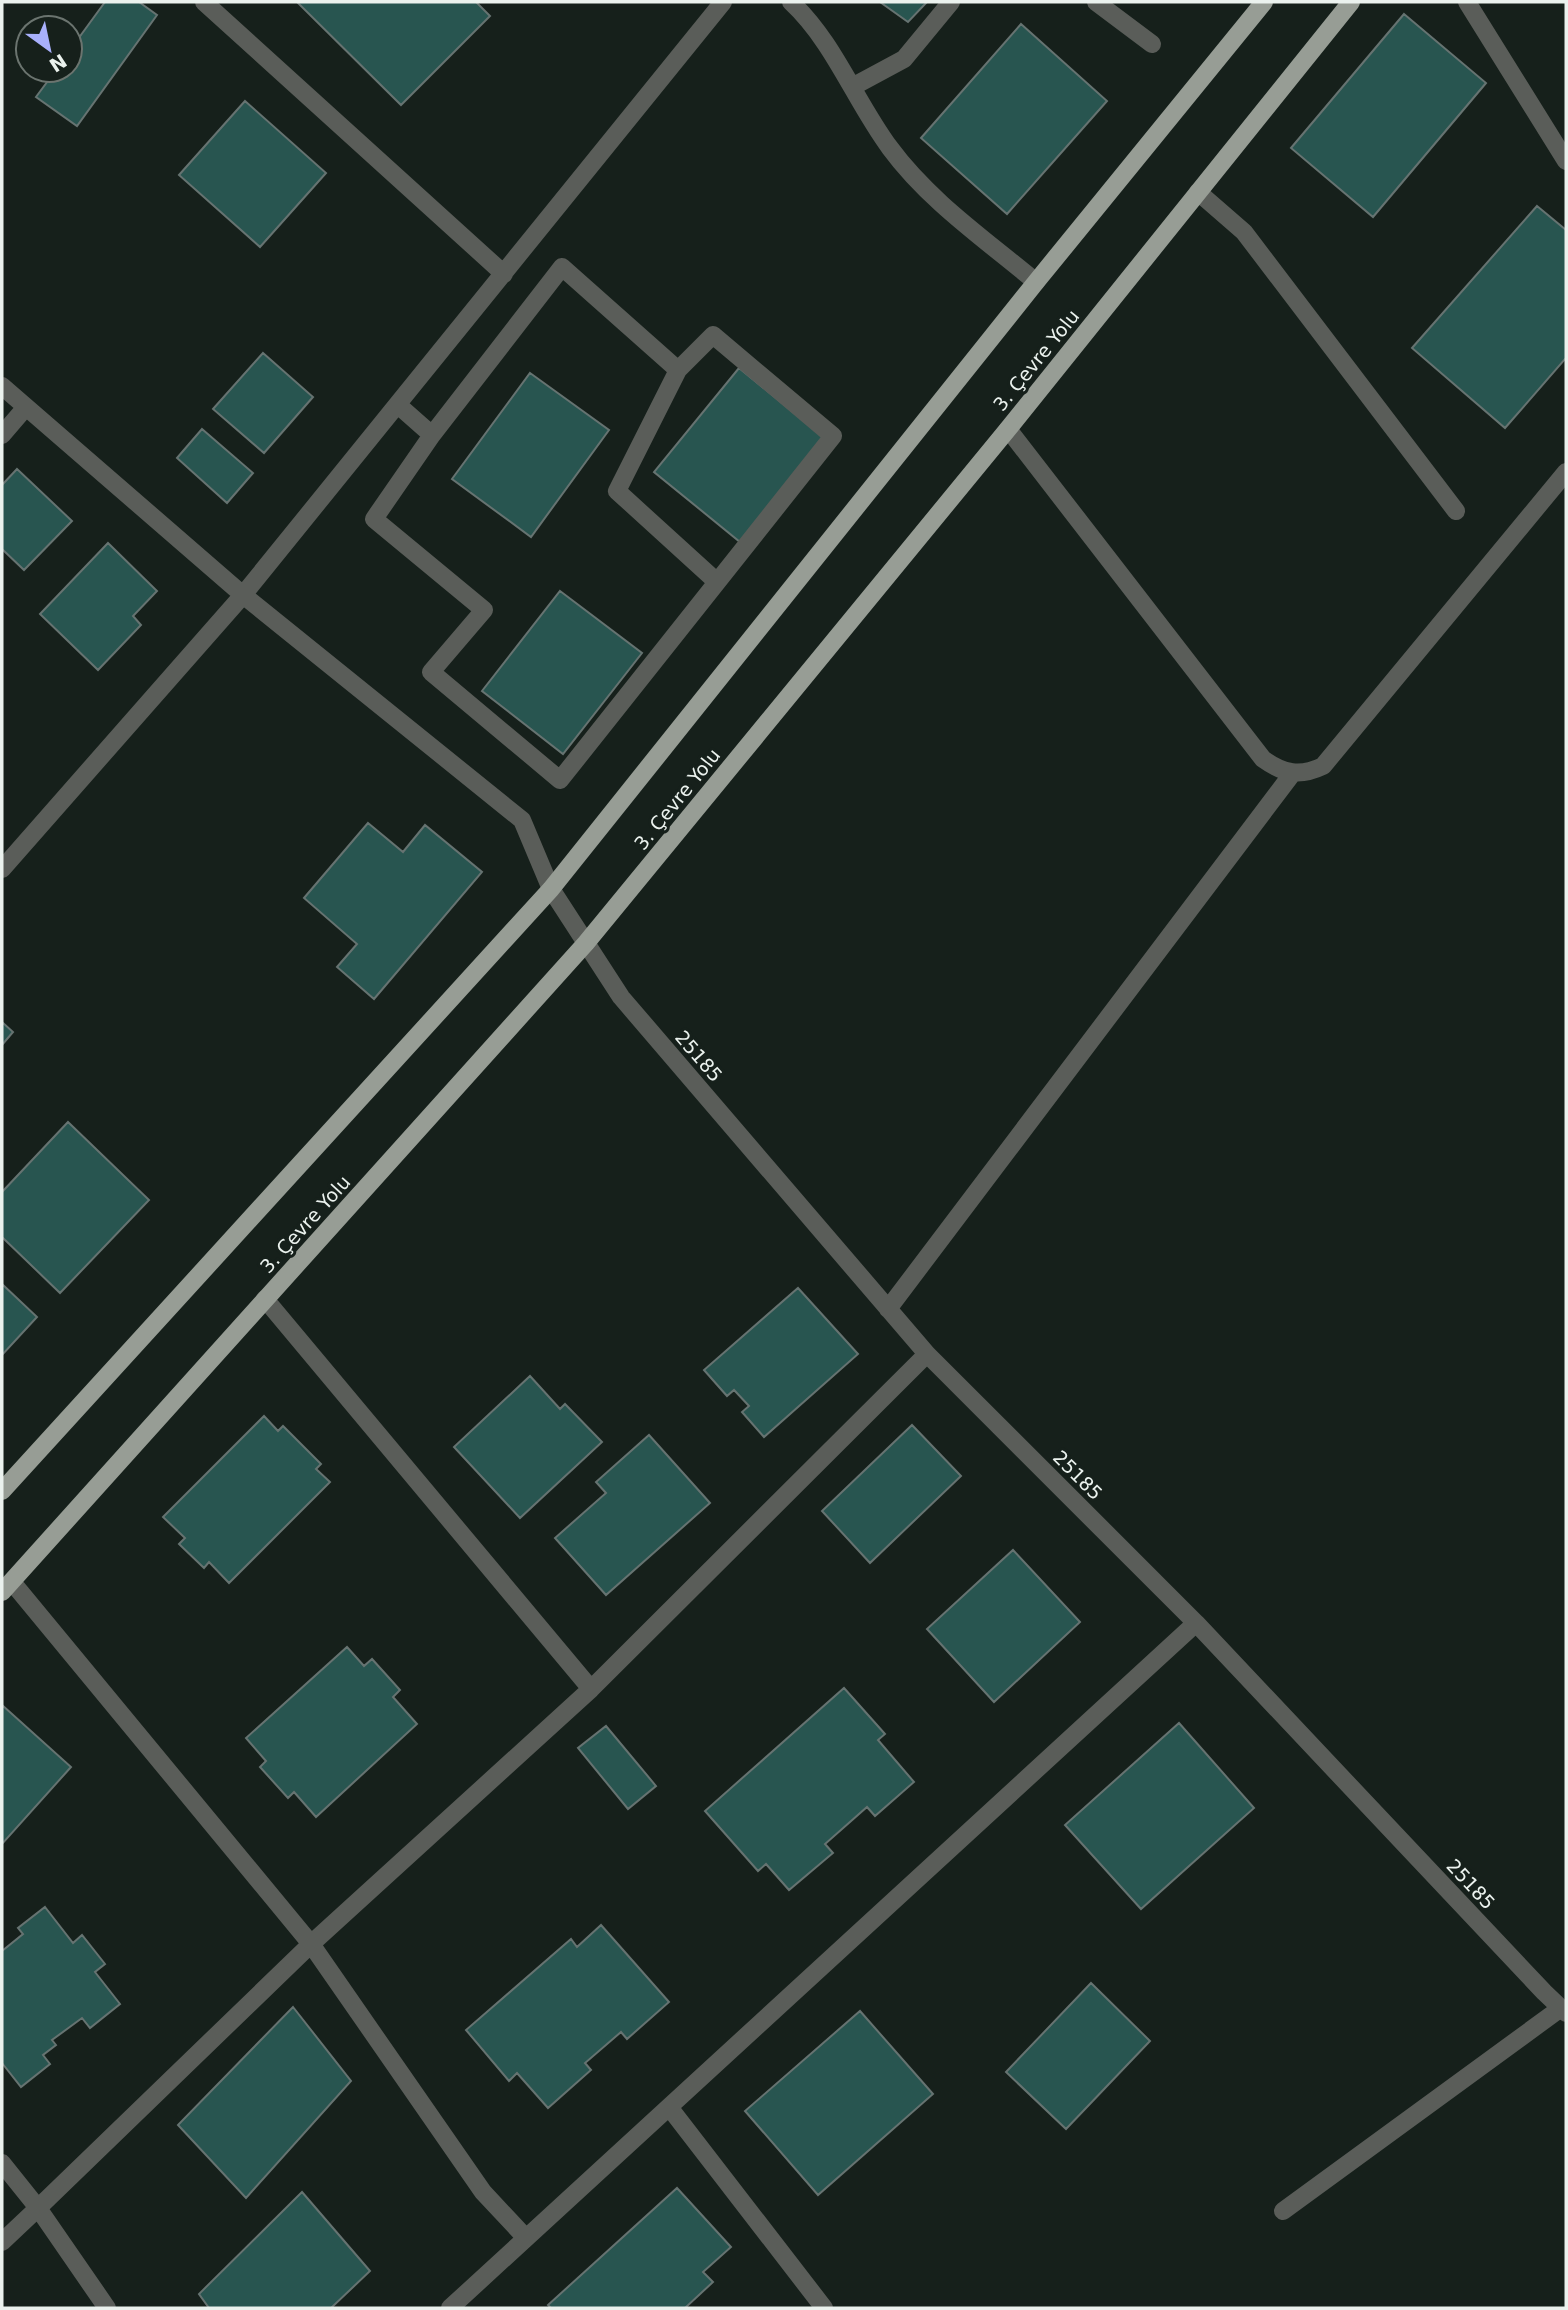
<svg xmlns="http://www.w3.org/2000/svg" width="1568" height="2310" viewBox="0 0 1568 2310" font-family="'DejaVu Sans',sans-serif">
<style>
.building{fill:#285550;stroke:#667371;stroke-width:2}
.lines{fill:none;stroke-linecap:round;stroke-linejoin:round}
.minor{stroke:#5a5d59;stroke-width:18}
.major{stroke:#979d95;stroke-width:18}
.labels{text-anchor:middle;stroke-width:6;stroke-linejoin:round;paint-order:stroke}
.street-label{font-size:19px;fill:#ebf2ee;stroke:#16201b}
</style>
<rect width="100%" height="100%" fill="#16201b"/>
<!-- building -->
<path class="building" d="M105,2h34l18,13 -80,111 -41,-29 20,-27h14v-20z
M297,2h179l14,14 -89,89z
M880,2h47l-19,20z
M1404,14l82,69 -113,134 -82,-69z
M1021,24l86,77 -100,113 -86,-76z
M245,101l81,72 -66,74 -81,-72z
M1537,206l29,24v128l-61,70 -93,-80z
M263,353l50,44 -49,56 -51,-44z
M739,368l86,70 -85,104 -86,-70z
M530,373l79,57 -78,107 -79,-58z
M202,429l51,44 -26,30 -50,-45z
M17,469l55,52 -48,49 -22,-21v-64z
M108,543l49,48 -24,25 8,9 -43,45 -58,-56z
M560,591l82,62 -79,101 -81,-63z
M368,823l35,29 22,-27 57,47 -108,127 -37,-32 20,-23 -53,-46z
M2,1022l11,10 -11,13z
M68,1122l81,78 -89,93 -58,-56v-45z
M2,1284l35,33 -35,38z
M798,1288l60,66 -94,83 -22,-25 7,-6 -15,-16 -7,6 -23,-26z
M530,1376l30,33 5,-5 37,38 -82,76 -66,-71z
M264,1416l14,15 5,-5 38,38 -5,5 14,13 -101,101 -20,-21 -5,6 -25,-24 6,-6 -22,-21z
M912,1425l49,51 -91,87 -48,-52z
M649,1435l61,68 -104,92 -51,-57 51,-45 -10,-11z
M1013,1550l67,72 -86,80 -67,-73z
M347,1647l17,19 8,-7 28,31 -7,7 24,27 -101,93 -22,-25 -6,6 -28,-31 6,-6 -20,-23z
M844,1688l41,46 -7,6 36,42 -39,34 -8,-9 -42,37 8,9 -44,37 -23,-26 -8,7 -53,-60z
M2,1705l69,62 -69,77z
M1179,1723l75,85 -113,101 -76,-84z
M606,1726l50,60 -28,23 -50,-61z
M45,1907l28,36 9,-8 23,29 -10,8 25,32 -30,24 -8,-10 -30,22 4,5 -13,10 7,9 -29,23 -19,-24v-112l21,-17 -5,-6z
M601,1925l68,77 -42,37 -6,-7 -36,31 6,7 -43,38 -31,-35 -8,8 -43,-51 105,-91 6,8z
M1091,1983l59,58 -84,88 -60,-57z
M293,2007l58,74 -105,117 -68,-73z
M860,2011l73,83 -115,101 -73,-84z
M677,2188l54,59 -28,25 10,10 -28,26h-134l-3,-3z
M302,2192l68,79 -39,37h-122l-10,-14z"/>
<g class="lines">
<!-- minor -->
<path class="minor" d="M204,2l300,272
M791,2c43,40 64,99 99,146 39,53 96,92 146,134
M1096,2l56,42
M1467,2l99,159
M852,87l52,-28 47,-57
M1198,192l46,40 212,279
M678,370l-116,-103 -130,168 -58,84 110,91 -53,62 129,108 273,-344 -120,-101 -35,35 -61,121 100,91
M2,386l241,209 279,225 29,69 70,108 306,357 269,269 348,369 22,21
M398,405l34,30
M1008,429l255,330c21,15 37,18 60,7l243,-294
M2,435l24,-28
M2,869l241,-274 480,-593
M265,1299l326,390
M888,1309l404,-535
M12,1582l299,362 172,248 43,46
M669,2107l155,201
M2,2163l36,45 -36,34
M1283,2211l278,-203
M107,2308l-69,-100 273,-264 280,-255 336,-335
M450,2308l746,-685"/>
<!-- major -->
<path class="major" d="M2,1491l549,-602 485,-607 228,-280
M2,1592l584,-649 422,-514 343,-427"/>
</g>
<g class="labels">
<!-- street labels -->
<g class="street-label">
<text transform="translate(1036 360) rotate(-51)" y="7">3. Çevre Yolu</text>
<text transform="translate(677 799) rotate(-51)" y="7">3. Çevre Yolu</text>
<text transform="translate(699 1056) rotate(49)" y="7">25185</text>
<text transform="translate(305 1224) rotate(-48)" y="7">3. Çevre Yolu</text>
<text transform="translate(1078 1475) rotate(45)" y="7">25185</text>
<text transform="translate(1471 1884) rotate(47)" y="7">25185</text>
</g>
</g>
<!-- border -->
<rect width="1568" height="2310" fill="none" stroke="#ebf2ee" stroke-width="7"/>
<!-- north arrow -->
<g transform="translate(49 49) rotate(147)"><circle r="33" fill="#16201b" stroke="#6b746f" stroke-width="2"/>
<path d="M0-5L12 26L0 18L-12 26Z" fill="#a8b0fc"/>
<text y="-10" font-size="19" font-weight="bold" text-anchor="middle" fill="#ebf2ee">N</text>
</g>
</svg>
